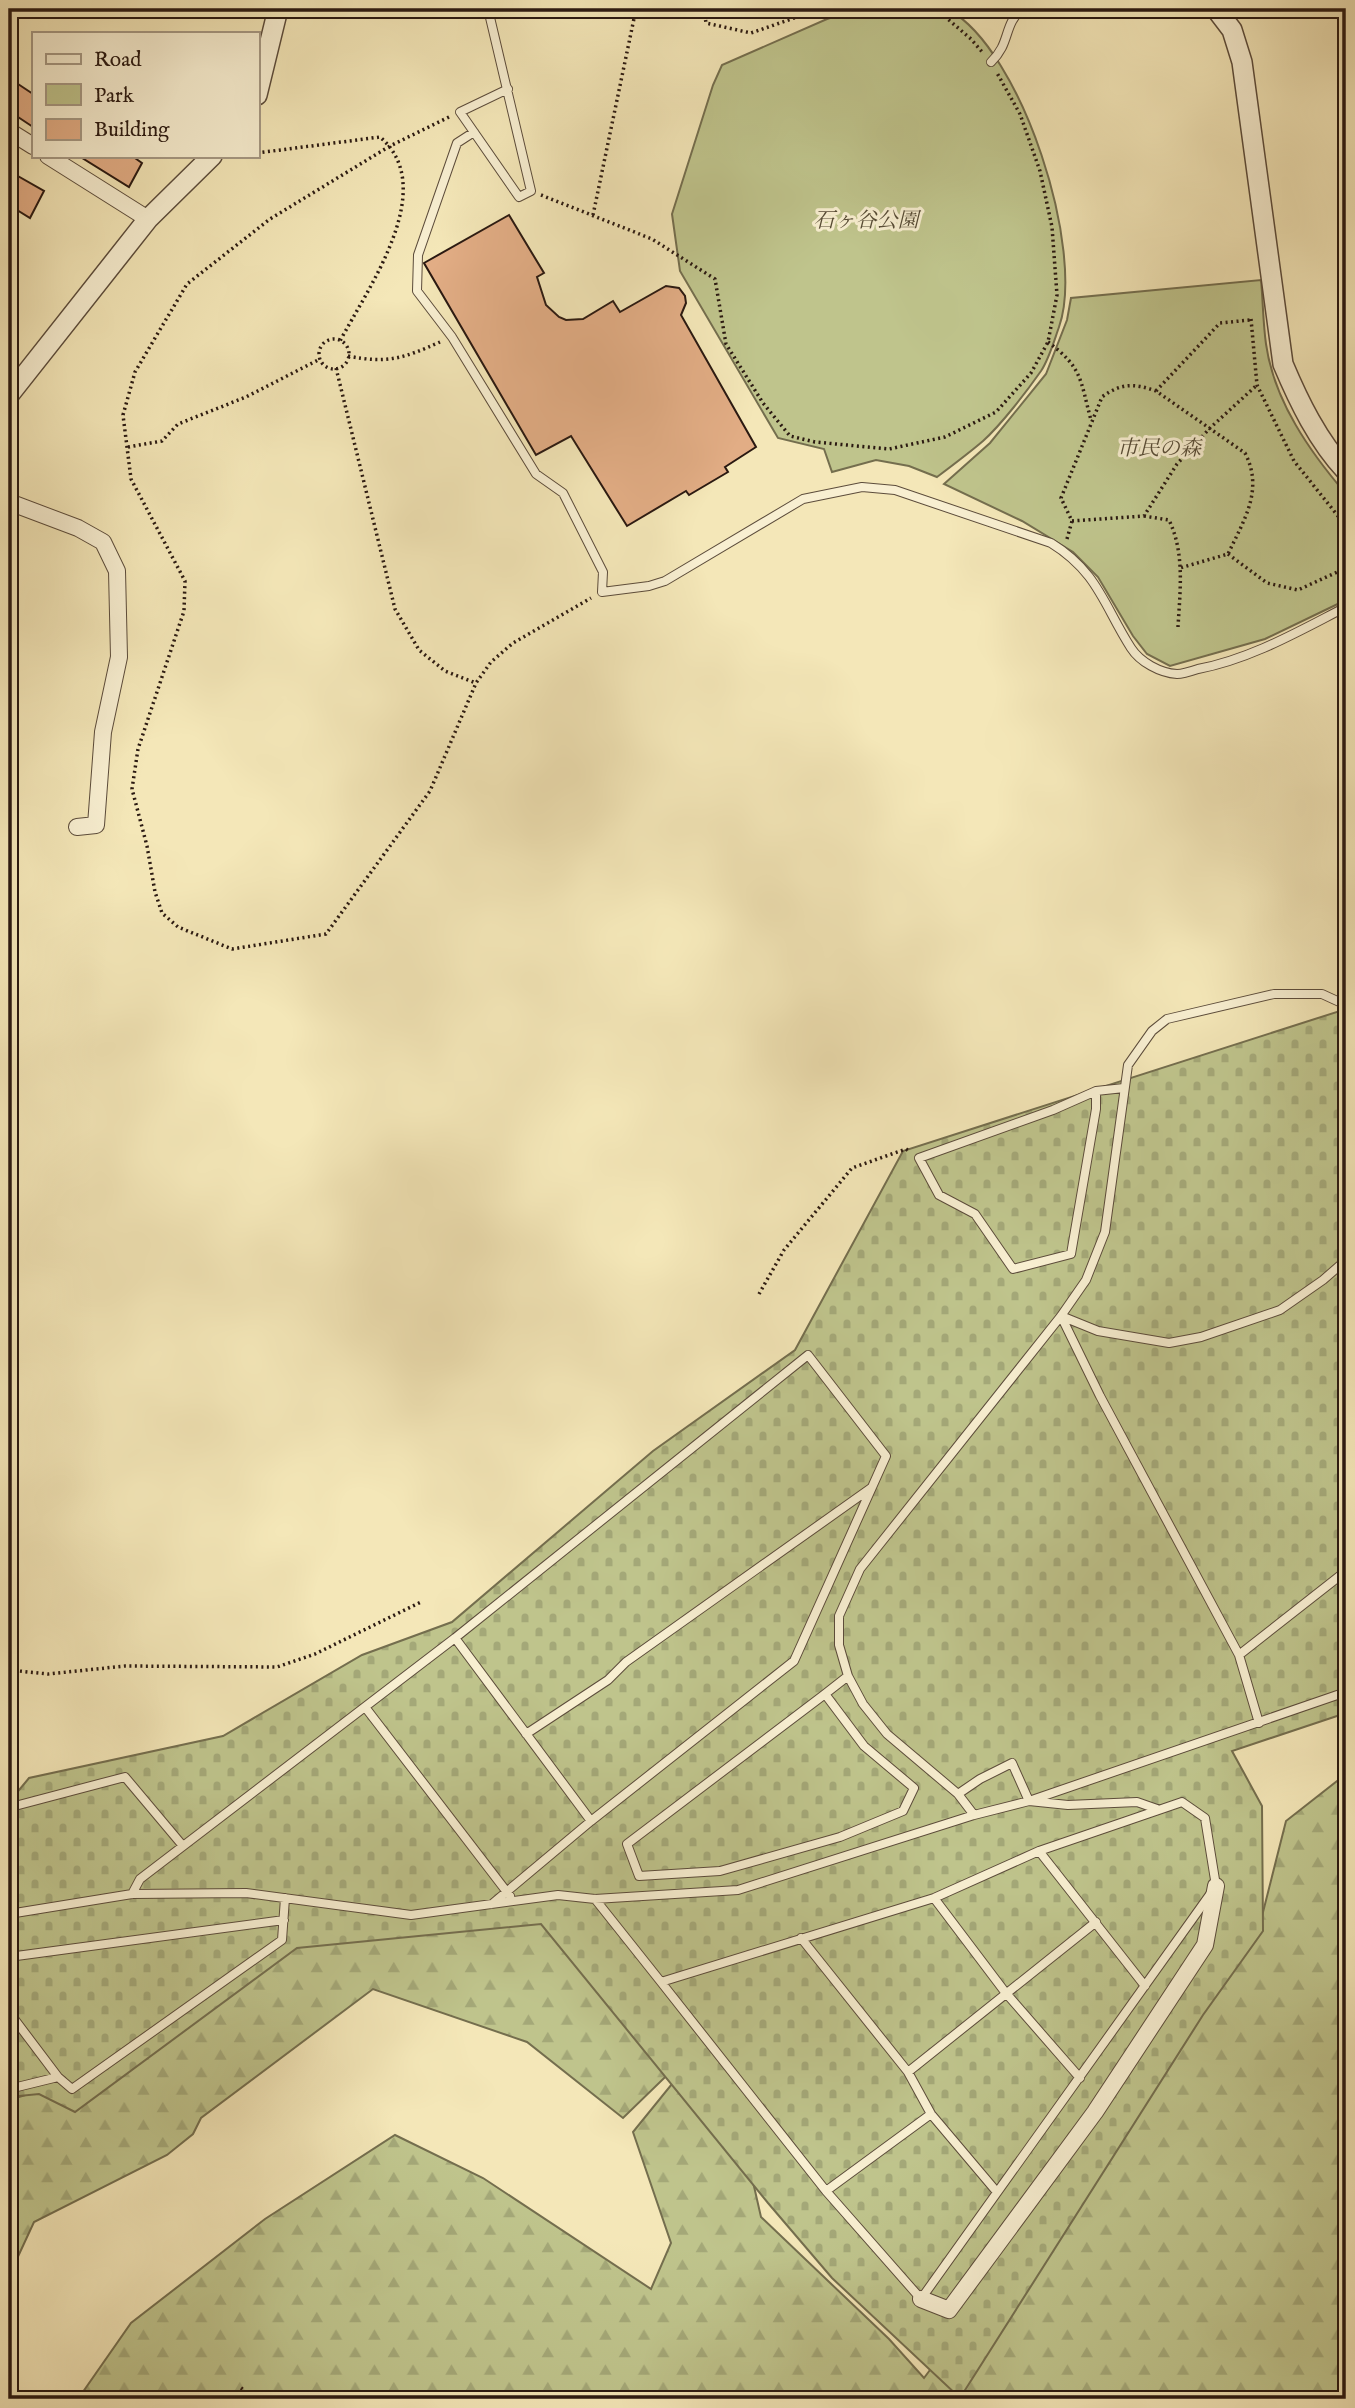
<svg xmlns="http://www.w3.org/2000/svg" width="1355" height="2408" viewBox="0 0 1355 2408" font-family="'IM FELL English','Noto Serif JP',serif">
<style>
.forest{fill:url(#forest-firs);stroke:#746e4e;stroke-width:2}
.cemetery{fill:url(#cemetery-stones);stroke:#746e4e;stroke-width:2}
.park{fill:#bfc48c;stroke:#746e4e;stroke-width:2}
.building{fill:#e2ad85;stroke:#2a1911;stroke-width:2}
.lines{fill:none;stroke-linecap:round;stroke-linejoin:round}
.service-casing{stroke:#5c4c3b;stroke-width:10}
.minor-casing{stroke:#5c4c3b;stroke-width:18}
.tertiary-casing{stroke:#5c4c3b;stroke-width:22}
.path{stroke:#2a1911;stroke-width:3.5;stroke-dasharray:2 3.5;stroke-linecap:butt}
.service{stroke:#f8efd1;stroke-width:8}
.minor{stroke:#f8efd1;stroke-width:16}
.tertiary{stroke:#f8efd1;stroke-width:19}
.labels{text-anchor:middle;stroke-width:6;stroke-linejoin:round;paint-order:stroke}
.park-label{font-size:21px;font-style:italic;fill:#574c36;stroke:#f8efd1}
</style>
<defs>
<pattern id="forest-firs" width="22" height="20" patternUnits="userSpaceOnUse" patternTransform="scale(1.75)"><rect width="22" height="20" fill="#bfc48c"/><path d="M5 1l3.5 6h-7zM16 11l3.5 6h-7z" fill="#a4a878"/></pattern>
<pattern id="cemetery-stones" width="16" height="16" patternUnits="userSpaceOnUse" patternTransform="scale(1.75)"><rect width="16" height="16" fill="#bfc48c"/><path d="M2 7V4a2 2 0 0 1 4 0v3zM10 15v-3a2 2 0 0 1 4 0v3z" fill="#a4a878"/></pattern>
</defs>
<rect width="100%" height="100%" fill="#f4e7b8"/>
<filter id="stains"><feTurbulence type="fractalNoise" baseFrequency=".00286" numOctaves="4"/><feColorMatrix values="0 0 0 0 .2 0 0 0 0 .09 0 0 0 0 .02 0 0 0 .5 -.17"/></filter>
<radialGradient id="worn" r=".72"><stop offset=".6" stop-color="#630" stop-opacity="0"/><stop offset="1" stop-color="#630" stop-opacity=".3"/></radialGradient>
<!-- forest -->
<path class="forest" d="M1346,1774v625h-1268l53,-76 134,-104 130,-84 88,43 168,111 20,-46 -38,-111 47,-58 55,29 26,114 128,122 35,39 335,-450 27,-107z
M551,1903l142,147 -70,68 -96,-76 -154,-53 -172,129 -8,16 -26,21 -133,67 -25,54v-176l46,-14 238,-139z"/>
<!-- cemetery -->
<path class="cemetery" d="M1346,1009v704l-114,38 30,55 1,125 -60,84 -243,383 -128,-120 -64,-75 -227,-279 -244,24 -222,164 -36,-18 -30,3v-295l20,-24 194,-42 139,-81 90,-33 201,-171 142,-101 108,-199z"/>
<!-- park -->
<path class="park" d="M859,9c13,-1 82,-3 90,1 73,40 137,241 110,317 -5,14 -10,32 -18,44 -14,20 -40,54 -58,70 -14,12 -30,24 -46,36l-28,-11 -33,-6 -44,12 -8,-23 -46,-11 -98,-167 -8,-57 41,-129 9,-20 105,-46z
M1261,280c2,21 2,43 5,64 8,57 44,108 80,150v106l-81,39 -95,27 -23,-12 -14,-18 -35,-59 -25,-25 -51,-31 -78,-37 46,-41 56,-69 21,-54 4,-22z"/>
<!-- building -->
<path class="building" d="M9,78l24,16v33l-24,-16z
M79,156h53l10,7 -13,24z
M9,171l35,20 -14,27 -21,-13z
M509,215l35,58 -7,4 9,28 13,12 7,3 17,-1 30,-18 7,11 46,-26 13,2 6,8 1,7 -5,12 75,132 -31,20 3,5 -39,23 -3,-4 -59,35 -56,-90 -35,19 -112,-192z"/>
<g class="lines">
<defs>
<path id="service" d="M488,9l43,182 -12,6 -59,-85 48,-23
M991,62c20,-19 12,-37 31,-53
M474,132l-17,11 -39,112 -1,36 35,46 84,137 27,19 40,79 -1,20 47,-6 16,-5 138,-82 59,-12 33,3 156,53c47,29 53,63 80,105 9,14 29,25 46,26 6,0 15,-3 21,-5 53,-10 101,-38 148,-62
M1096,1091v18l-25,145 -58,15 -38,-55 -36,-19 -20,-37 134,-48 43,-19 28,-3
M1061,1316l39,80 139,259 20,68
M1061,1316l37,15 71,12 32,-6 79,-27 43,-30 23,-20
M455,1638l136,183
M1239,1655l107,-84
M825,1694l39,52 50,42 -11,23 -63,26 -120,34 -81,5 -12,-32 198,-150 23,-18
M365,1707l145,189
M526,1734l82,-54 18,-18 245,-174
M958,1794l22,-15 32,-16 17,38 39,4 69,-3 20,7
M1182,1802l23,16 11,68 -295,413 -95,-108 -165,-209 273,-84 105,-47z
M9,1814l6,-8 110,-29 58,69
M974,1815l-16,-21 -71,-60 -24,-30 -15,-28 -9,-31v-29l21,-47 201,-253 25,-36 19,-48 23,-167 24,-34 15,-12 107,-25h48l24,11
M1039,1851l106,135
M132,1894l8,-15 315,-241 353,-283 78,101 -92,205 -203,160 -99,83
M934,1898l71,94 75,86
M595,1899l66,83
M9,1914l123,-20 114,-1 165,22 147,-20 37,4 143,-9 236,-75 55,-14 317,-109
M801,1938l107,134 23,42 65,77
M9,1957l275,-37
M9,2012l49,65
M908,2072l188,-150
M9,2089l49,-12 14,12 210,-149 3,-42
M826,2191l105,-77"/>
<path id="minor" d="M9,131l24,15
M48,156l100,63
M9,502l69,26 25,14 14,29 2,86 -16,75 -7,93 -19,2
M921,2299l28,11 146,-198 110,-167 11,-59"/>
<path id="tertiary" d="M1216,9l16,21 10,32 41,302c16,38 35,77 63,107
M257,95l21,-86
M9,395l139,-176 64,-63"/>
</defs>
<!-- service casing -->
<use href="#service" class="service-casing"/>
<!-- minor casing -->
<use href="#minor" class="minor-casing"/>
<!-- tertiary casing -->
<use href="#tertiary" class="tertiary-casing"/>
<!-- path -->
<path class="path" d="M704,9l2,14 45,10 69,-24
M936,9l35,30 12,14
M449,117l-59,29 -120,73 -83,65 -52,88 -12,43 8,64 54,102 -1,30 -46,138 -6,40 15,57 8,46 7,21 16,14 54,22 94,-15 104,-143 46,-108 15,-21 22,-19 78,-45
M257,153l123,-16c60,51 -12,151 -40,204
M541,195l111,44 63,40 11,65 37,59 27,33 25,6 74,7 56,-12 51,-25 35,-39 17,-31 9,-47 -5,-68 -12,-56 -20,-57 -23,-41
M593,215l43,-206
M1251,319l6,66 37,76 52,65
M319 354a15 15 0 1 1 30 0a15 15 0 1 1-30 0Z
M1048,342c35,26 32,38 43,78
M348,356c40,8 56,2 92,-14
M336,368l59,241 24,41 26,21 31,12
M1156,391l64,-68 30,-3
M128,447l34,-6 16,-17 68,-27 74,-38
M1144,516l25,4c16,33 11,71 9,107
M1072,521l72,-5 33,-52 33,-36 47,-43
M1067,539l5,-18 -11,-23 41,-101c19,-14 32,-14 54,-6l89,62c19,37 -1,67 -17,101l-48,14
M1228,554l39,29 31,7 48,-22
M759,1294l25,-44 68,-82 54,-19 3,2
M9,1670l39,4 77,-8 152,1 38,-13 106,-52
M241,2388l14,11"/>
<!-- service -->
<use href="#service" class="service"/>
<!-- minor -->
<use href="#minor" class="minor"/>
<!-- tertiary -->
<use href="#tertiary" class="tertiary"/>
</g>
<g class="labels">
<!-- park labels -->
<g class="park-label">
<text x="866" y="227">石ヶ谷公園</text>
<text x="1159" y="455">市民の森</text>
</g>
</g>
<!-- margin -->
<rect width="1355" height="2408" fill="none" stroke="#f4e7b8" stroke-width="35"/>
<rect x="10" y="10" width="1334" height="2387" fill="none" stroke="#2a1911" stroke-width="3.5"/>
<rect x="18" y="18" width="1320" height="2373" fill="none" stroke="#2a1911" stroke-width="2"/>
<!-- legend -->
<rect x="32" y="32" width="228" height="126" fill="#f8efd1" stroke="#a69984" stroke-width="2"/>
<rect x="46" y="54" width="35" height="10" fill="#f8efd1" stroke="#a69984" stroke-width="2"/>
<text x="94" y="66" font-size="21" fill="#2a1911">Road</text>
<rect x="46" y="84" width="35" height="21" fill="#bfc48c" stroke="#a69984" stroke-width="2"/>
<text x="94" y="102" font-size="21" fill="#2a1911">Park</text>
<rect x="46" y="119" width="35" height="21" fill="#e2ad85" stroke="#a69984" stroke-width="2"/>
<text x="94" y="136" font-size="21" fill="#2a1911">Building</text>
<rect width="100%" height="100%" filter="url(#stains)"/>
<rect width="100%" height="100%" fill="url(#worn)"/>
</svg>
